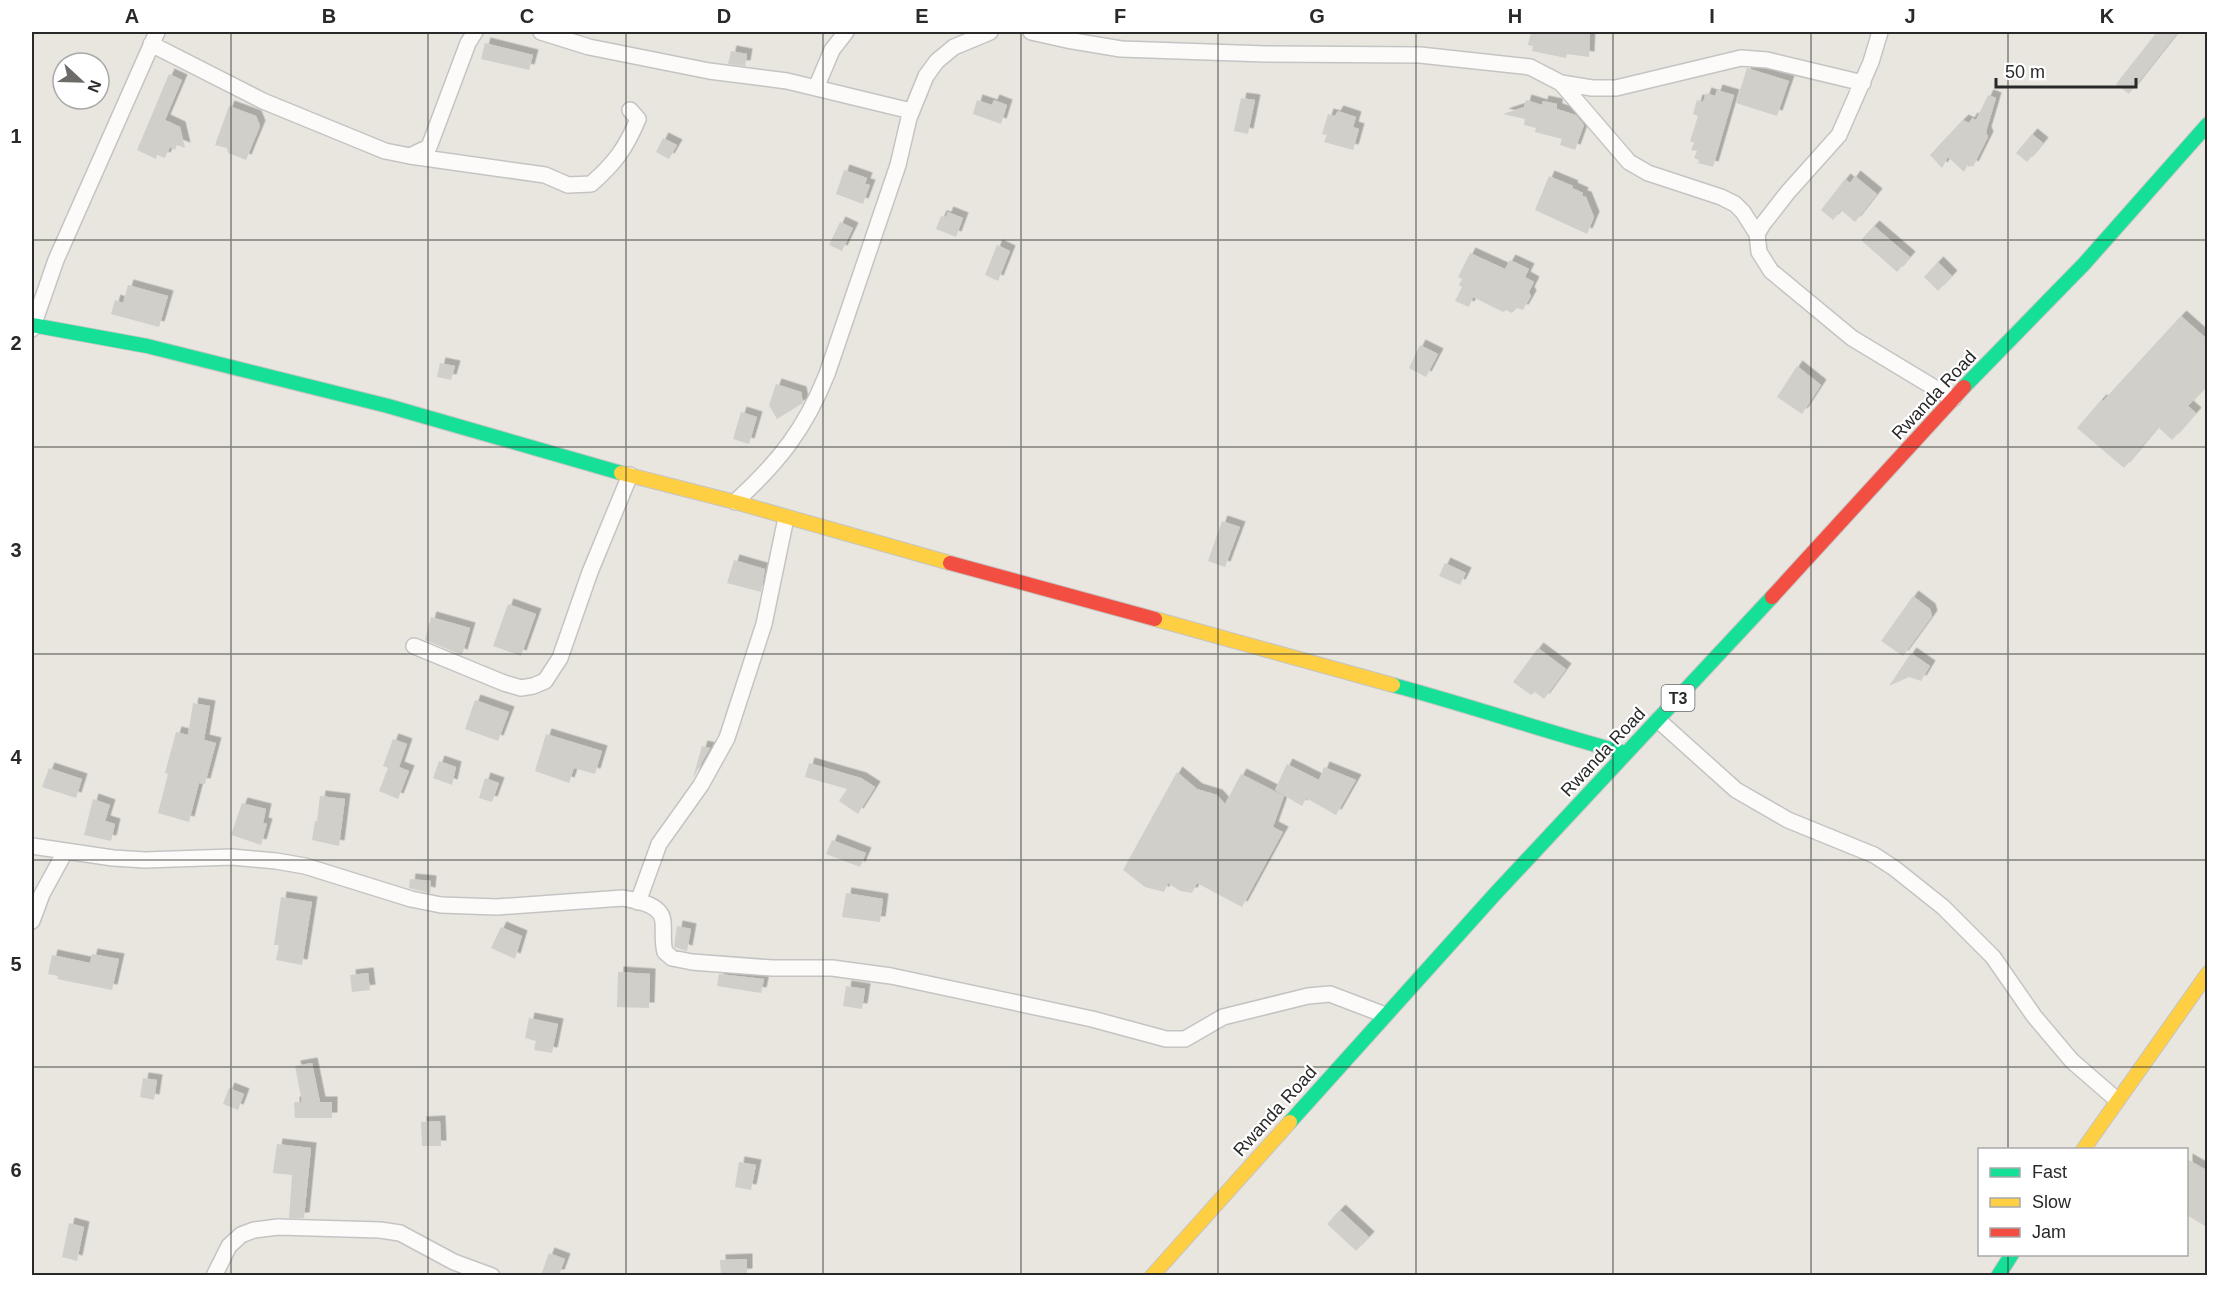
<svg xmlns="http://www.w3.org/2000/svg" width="2239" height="1307" viewBox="0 0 2239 1307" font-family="Arial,sans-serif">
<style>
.building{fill:#d1cfc9;filter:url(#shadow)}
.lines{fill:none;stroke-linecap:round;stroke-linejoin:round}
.street-casing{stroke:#c5c4c4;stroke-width:18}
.fast-casing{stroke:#c5c4c4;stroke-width:16}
.slow-casing{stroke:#c5c4c4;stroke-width:16}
.jam-casing{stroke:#c5c4c4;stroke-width:16}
.street{stroke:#fcfbfa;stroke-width:15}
.fast{stroke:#16e098;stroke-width:14}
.slow{stroke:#ffcf43;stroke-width:14}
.jam{stroke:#f24e42;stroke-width:14}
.grid{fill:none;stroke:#292929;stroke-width:1.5;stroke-opacity:0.55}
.labels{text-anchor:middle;stroke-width:4.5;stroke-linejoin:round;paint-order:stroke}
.shield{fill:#fff;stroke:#696969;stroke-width:1.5}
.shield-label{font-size:16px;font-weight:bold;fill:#292929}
.street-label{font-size:18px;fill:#292929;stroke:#fff}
.neatline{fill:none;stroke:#292929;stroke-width:2}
.grid-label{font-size:20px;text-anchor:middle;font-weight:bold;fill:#292929}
</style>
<defs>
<filter id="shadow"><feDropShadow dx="5.5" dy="-5.5" stdDeviation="0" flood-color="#0004"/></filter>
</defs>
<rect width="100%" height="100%" fill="#e8e6de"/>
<!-- building -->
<path class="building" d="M1531,32h59l-1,25 -22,-3 -1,4 -34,-7 1,-5 -5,-1z
M2157,32h21l-49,62 -13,-10z
M485,43l48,12 -4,15 -48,-11z
M731,51l16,3 -2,12 -17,-2z
M1747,68l42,13 -12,35 -41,-13z
M169,74l13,6 -17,40 15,7 5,21 -8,-3 -2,5 -5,-3 -5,11 -8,-3 -1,4 -19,-9z
M1717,90l17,5 -21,72 -15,-4 1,-3 -5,-2 3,-7 -6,-1 3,-7 -4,-2 8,-25 -5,-2 4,-14 6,2 3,-9 9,3z
M1988,95l8,3 -10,34 2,5 -15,30 -5,-3 -4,8 -16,-15 -6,11 -12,-13 33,-35 6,3 3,-5 4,2z
M1241,98l14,2 -7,34 -14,-3z
M977,100l15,5 2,-5 13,5 -6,19 -28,-10z
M1526,100l16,5 1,-4 14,3v5l19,6 8,10 -9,25 -15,-5 2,-6 -27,-7 1,-4 -12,-3 1,-6 -22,-5 21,-7z
M229,106l27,10 4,10 -14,34 -18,-7 -1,-5 -12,-3z
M1338,111l18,6 -3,10 6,2 -6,21 -29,-8 3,-7 -5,-1 6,-20 7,2z
M2032,134l11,9 -16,19 -11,-9z
M663,138l14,7 -8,14 -13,-7z
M844,170l23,8 -2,6 5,1 -7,19 -27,-10z
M1549,176l24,10 -1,2 11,5 -1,3 4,1 8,20 -7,17 -52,-24z
M1855,176l22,18 -22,28 -14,-12 -8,10 -12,-10 24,-31 5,4z
M948,212l15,6 -7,19 -20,-8 5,-13 5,1z
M840,222l13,6 -11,23 -13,-6z
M1874,226l36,31 -13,15 -36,-32z
M997,245l13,6 -12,30 -13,-6z
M1470,253l35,16 5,-9 19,9 -4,8 9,5 -5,10 2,4 -8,14 -6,-2 -5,5 -6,-3 -3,2 -30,-15 -4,10 -14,-6 7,-14 -3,-2 3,-6 -4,-2z
M1938,262l14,14 -14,15 -14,-14z
M128,285l40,11 -9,31 -48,-13 4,-14 8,3z
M2181,316l27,24v45l-20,21 8,7 -24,27 -14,-13 -34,41 -47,-40 24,-28 2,1z
M1420,345l18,9 -12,23 -17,-9z
M440,363l15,3 -4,14 -14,-3z
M1797,366l24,19 -19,29 -25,-17z
M776,384l25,8 2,11 -26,16 -8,-14z
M741,412l16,5 -8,27 -16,-5z
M1222,521l18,6 -15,40 -17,-6z
M734,560l31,9 -4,23 -34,-9z
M1445,563l21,10 -6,12 -21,-9z
M1913,596l17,13 2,7 -29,40 -22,-15z
M508,604l28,10 -15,42 -28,-10z
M431,617l39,11 -8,27 -37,-15z
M1538,648l28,21 -22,30 -9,-7 -4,3 -18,-13z
M1911,653l19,13 -9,15 -12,-4 -20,9z
M475,700l34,12 -11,29 -33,-12z
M193,703l17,3 -6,34 12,3 -11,41 -6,-1 -10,39 -31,-9 10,-39 -3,-1 11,-41 12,3z
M546,734l56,17 -7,23 -21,-6 -5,15 -34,-12z
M393,739l14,5 -8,23 10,4 -11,28 -19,-8 9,-23 -5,-2z
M702,746l8,2 -17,30z
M439,761l17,6 -4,18 -19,-7z
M809,763l52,15 14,9 -17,27 -19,-13 8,-12 -42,-12z
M1287,764l32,16 5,-13 32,13 -20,35 -30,-17 -4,8 -27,-16z
M49,768l33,11 -6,19 -34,-11z
M1177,772l20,17 20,6 8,9 16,-30 43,22 -11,31 10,5 -41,75 -45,-24 -5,10 -12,-2 -12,-8 -4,9 -19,-5 -22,-17z
M485,778l14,5 -7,19 -13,-4z
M320,796l25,3 -6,47 -27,-6 3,-19h2z
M93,799l17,6 -5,16 10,3 -4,17 -27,-6z
M242,803l24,6 -3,14 4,1 -6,21 -30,-10z
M832,840l34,13 -6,14 -34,-13z
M410,879l21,2 -1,12 -21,-5z
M846,893l37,6 -3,23 -38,-5z
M281,897l31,5 -10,63 -26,-5 3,-15h-5z
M677,926l14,3 -4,22 -13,-4z
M501,927l21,9 -7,23 -24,-11z
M92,954l27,5 -7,31 -55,-11 1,-3 -10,-2 4,-19 38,8z
M618,972l32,2 -1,34 -32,-1z
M368,973l2,17 -18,2 -2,-17z
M719,974l45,5 -3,14 -44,-7z
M846,986l19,3 -3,20 -19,-3z
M529,1018l29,6 -6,29 -18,-3 2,-9 -11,-3z
M312,1063l8,39h12v16h-37l-1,-16h8l-7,-36z
M143,1078l14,2 -3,20 -14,-3z
M229,1088l15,6 -6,16 -15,-6z
M440,1121l1,25h-19l-1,-24z
M277,1144l34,4 -7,70h-15l3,-43 -19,-2z
M2187,1159l21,12v57l-21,-13z
M739,1162l17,3 -5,25 -16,-3z
M1340,1210l29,27 -13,14 -29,-27z
M69,1223l15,4 -7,34 -15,-4z
M549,1253l16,6 -6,16h-18z
M747,1259v15l-26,1 -1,-15z"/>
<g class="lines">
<defs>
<path id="street" d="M541,32l48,15 120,24 78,10 124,30
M1031,32l36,8 54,9 145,5 154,1 110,12 31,16 68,79 19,11 73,24 14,7 8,8 14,22
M1880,32l-9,30 -32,73 -51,57 -25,32 -6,10 2,18 12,19 81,67 101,61
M151,44l112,57 122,50 25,5 19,-9 39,-104 7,-11
M1561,83l31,5h24l125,-30 26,2 96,23
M816,88l16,-38 14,-18
M410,156l135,19 23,10 23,-1c24,-21 35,-36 47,-65l-8,-9
M32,329l24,-69 101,-228
M735,502c44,-40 70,-73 92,-128l71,-209 11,-47 17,-42 11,-15 17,-14 36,-15
M414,646l90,37 17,5 12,-2 12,-5 15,-23 30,-86 40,-97
M1658,720l78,70 52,30 86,35 20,13 49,39 50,50 41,59 38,45 45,39
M32,846l81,12 32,2 87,-3 44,4 29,5 106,33 30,6 56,2 126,-9c14,3 39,6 40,24 1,10 -1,20 2,30l7,6 20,4 80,6h60l59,8 201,43 74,20h19l38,-22 85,-21 22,-2 55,21
M638,902l21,-58 42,-59 26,-47 37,-114 22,-106
M32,921l10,-27 23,-42
M214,1276l15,-30 12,-11 13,-5 24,-3 102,3 20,3 54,29 38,14"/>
<path id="fast" d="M32,325l115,21 241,60 233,67
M1964,387l120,-123 124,-140
M1393,685c78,21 154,47 232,68
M1290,1122l205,-228 277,-297
M1998,1276l14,-22"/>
<path id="slow" d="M621,473l114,29 215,61
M1155,619l238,66
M2083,1150l125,-177
M1152,1276l138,-154"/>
<path id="jam" d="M950,563l205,56
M1772,597l192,-210"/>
</defs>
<!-- street casing -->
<use href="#street" class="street-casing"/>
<!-- fast casing -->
<use href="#fast" class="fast-casing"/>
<!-- slow casing -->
<use href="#slow" class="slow-casing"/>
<!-- jam casing -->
<use href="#jam" class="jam-casing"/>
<!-- street -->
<use href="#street" class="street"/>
<!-- fast -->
<use href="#fast" class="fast"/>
<!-- slow -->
<use href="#slow" class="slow"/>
<!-- jam -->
<use href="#jam" class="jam"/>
</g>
<!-- grid -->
<path class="grid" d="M231,32v1244M428,32v1244M626,32v1244M823,32v1244M1021,32v1244M1218,32v1244M1416,32v1244M1613,32v1244M1811,32v1244M2008,32v1118M32,240h2176M32,447h2176M32,654h2176M32,860h2176M32,1067h2176M2008,1254v22"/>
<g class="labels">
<!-- shield labels -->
<rect class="shield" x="1661.5" y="685" width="33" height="26" rx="4.5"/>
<g class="shield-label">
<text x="1678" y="704">T3</text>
</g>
<!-- street labels -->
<g class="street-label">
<text transform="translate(1934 395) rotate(-47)" y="6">Rwanda Road</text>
<text transform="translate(1603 752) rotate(-47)" y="6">Rwanda Road</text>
<text transform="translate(1275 1111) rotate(-48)" y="6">Rwanda Road</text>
</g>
</g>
<!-- border -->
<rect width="2239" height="1307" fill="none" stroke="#ffffff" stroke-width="66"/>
<!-- legend -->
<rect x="1978" y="1148" width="210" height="108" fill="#ffffff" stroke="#a9a9a9" stroke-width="1.5"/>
<rect x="1990" y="1168" width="30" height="9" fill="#16e098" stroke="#a9a9a9" stroke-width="1.5"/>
<text x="2032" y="1178" font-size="18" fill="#292929">Fast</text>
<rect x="1990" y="1198" width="30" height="9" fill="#ffcf43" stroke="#a9a9a9" stroke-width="1.5"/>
<text x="2032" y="1208" font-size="18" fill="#292929">Slow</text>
<rect x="1990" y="1228" width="30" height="9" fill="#f24e42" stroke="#a9a9a9" stroke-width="1.5"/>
<text x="2032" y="1238" font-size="18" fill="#292929">Jam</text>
<!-- north arrow -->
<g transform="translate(81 81) rotate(112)"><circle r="28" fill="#ffffff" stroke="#a9a9a9" stroke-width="1.5"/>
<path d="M0-4.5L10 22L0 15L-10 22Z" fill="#6c6b68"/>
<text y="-9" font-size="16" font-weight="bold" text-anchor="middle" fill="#292929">N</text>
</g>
<!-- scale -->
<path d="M1996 78v9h140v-9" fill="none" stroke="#292929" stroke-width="3"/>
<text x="2005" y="78" font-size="18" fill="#292929" stroke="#ffffff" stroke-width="4.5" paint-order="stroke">50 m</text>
<rect x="33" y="33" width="2173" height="1241" class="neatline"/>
<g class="grid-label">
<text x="132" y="23">A</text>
<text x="329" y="23">B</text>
<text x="527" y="23">C</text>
<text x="724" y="23">D</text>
<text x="922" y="23">E</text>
<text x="1120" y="23">F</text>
<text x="1317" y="23">G</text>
<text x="1515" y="23">H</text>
<text x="1712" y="23">I</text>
<text x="1910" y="23">J</text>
<text x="2107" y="23">K</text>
<text x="16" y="143">1</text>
<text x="16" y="350">2</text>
<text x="16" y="557">3</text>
<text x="16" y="764">4</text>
<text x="16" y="971">5</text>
<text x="16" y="1177">6</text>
</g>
</svg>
